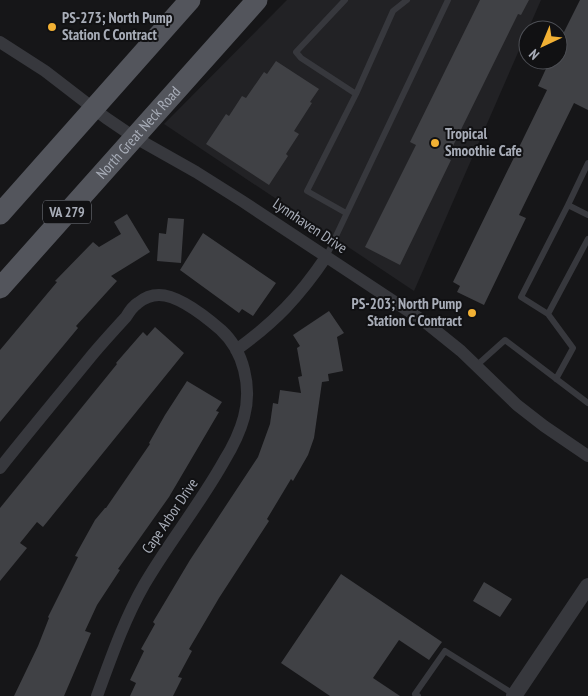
<svg xmlns="http://www.w3.org/2000/svg" width="588" height="696" viewBox="0 0 588 696" font-family="'PT Sans Narrow',sans-serif">
<style>
.built{fill:#222225}
.building{fill:#404145}
.lines{fill:none;stroke-linecap:round;stroke-linejoin:round}
.service{stroke:#37383d;stroke-width:6}
.minor{stroke:#37383d;stroke-width:12}
.tertiary{stroke:#37383d;stroke-width:16}
.primary{stroke:#53555c;stroke-width:21}
.poi-dot{fill:#f2b134;stroke:#111113;stroke-width:2}
.labels{text-anchor:middle;stroke-width:4;stroke-linejoin:round;paint-order:stroke}
.shield{fill:#111113;stroke:#7b7e86;stroke-width:1}
.shield-label{font-size:14px;font-weight:bold;fill:#a8adb8}
.poi-label{font-size:15px;font-weight:bold;fill:#a8adb8;stroke:#111113;text-anchor:start}
.street-label{font-size:15px;fill:#a8adb8;stroke:#111113}
</style>
<rect width="100%" height="100%" fill="#161618"/>
<!-- built -->
<path class="built" d="M287,0h254l-127,291 -250,-167z"/>
<!-- building -->
<path class="building" d="M480,0h49l-8,15 -3,-1 -71,144 4,2 -51,105 -35,-18 51,-102 -6,-3z
M580,0h8v110l-14,-7 -55,112 7,3 -42,87 -27,-13 3,-6 -7,-4 94,-192 -9,-4 12,-26h8v-16z
M276,61l43,28 -9,13 2,1 -18,28 5,3 -13,20 2,2 -19,29 -63,-41 20,-30 3,2 13,-20 4,2 18,-26 3,2z
M127,214l23,38 -39,24 6,5 -41,45 2,2 -78,94v-72l57,-68 -2,-1 38,-39 6,5 22,-13 -7,-12z
M168,218l16,1 -3,44 -24,-2 2,-28 7,1z
M203,233l73,50 -23,33 -11,-7 -3,4 -59,-43z
M329,311l15,22 -7,4 6,34 -15,3 1,7 -7,1 -8,56 -6,17 -15,26 -2,-2 -24,40 2,2 -50,77 -30,51 3,2 -14,26 4,1 -9,18h-43l6,-13 -6,-3 14,-29 -3,-2 14,-25 -2,-2 37,-62 68,-103 12,-33 3,-21 5,1 2,-14 21,3 -3,-16 4,-1 -5,-28 3,-2 -7,-11z
M155,327l29,26 -141,174 -6,-5 -17,21 7,5 -27,33v-73l117,-144 -1,-1 27,-31 4,4z
M187,381l35,21 -6,9 3,1 -50,85 -51,72 2,1 -23,35 -12,26 6,2 -27,63h-50l24,-50 11,-28 -1,-1 30,-60 -3,-1 20,-36 10,-12h1l44,-64 -1,-1 16,-28z
M341,574l101,68 -13,18 -30,-20 -26,38 27,18h-70l-49,-33z
M484,582l28,17 -12,18 -27,-16z"/>
<g class="lines">
<!-- service -->
<path class="service" d="M345,0l-49,52 5,6 55,36 -49,97 39,22
M356,94l37,-83 14,-11
M568,205l20,-42
M326,257l122,-257
M548,314l40,-75
M476,366l29,-26 83,63
M556,379l17,-31 -25,-34 -27,-17 47,-92 20,10
M418,696l-3,-2 30,-43 70,44"/>
<!-- minor -->
<path class="minor" d="M0,42l45,29 61,47 28,19 62,35 46,29 183,121 36,29 56,54 27,21 44,30
M236,350c39,-28 63,-53 90,-93
M0,468c31,-39 62,-76 93,-114 11,-13 22,-25 33,-37 3,-5 7,-11 12,-14 6,-5 14,-8 21,-8 20,0 47,22 62,35 23,21 31,57 23,87 -4,15 -12,31 -20,44 -24,43 -55,81 -80,124 -20,35 -33,73 -47,111"/>
<!-- tertiary -->
<path class="tertiary" d="M514,696l74,-110"/>
<!-- primary -->
<g class="primary">
<path d="M0,214l190,-214"/>
<path id="s1" d="M0,288l257,-288"/>
</g>
</g>
<!-- markers -->
<g class="poi-dot">
<circle cx="52" cy="27" r="5"/>
<circle cx="435" cy="143" r="5"/>
<circle cx="472" cy="313" r="5"/>
</g>
<g class="labels">
<!-- shield labels -->
<rect class="shield" x="43" y="200.5" width="48" height="23" rx="4"/>
<g class="shield-label">
<text x="67" y="217">VA 279</text>
</g>
<!-- poi labels -->
<g class="poi-label">
<text x="62" y="23">PS-273; North Pump<tspan x="62" dy="17">Station C Contract</tspan></text>
<text x="445" y="139">Tropical<tspan x="445" dy="17">Smoothie Cafe</tspan></text>
<text x="462" y="309" text-anchor="end">PS-203; North Pump<tspan x="462" dy="17">Station C Contract</tspan></text>
</g>
<!-- street labels -->
<g class="street-label">
<text dy="5" stroke="none"><textPath href="#s1" startOffset="208">North Great Neck Road</textPath></text>
<text transform="translate(310 226) rotate(34)" y="5">Lynnhaven Drive</text>
<text transform="translate(170 516) rotate(-56)" y="5">Cape Arbor Drive</text>
</g>
</g>
<!-- north arrow -->
<g transform="translate(543 45) rotate(224)"><circle r="24" fill="#111113" stroke="#4d4f55"/>
<path d="M0-4L9 19L0 12L-9 19Z" fill="#f2b134"/>
<text y="-8" font-size="14" font-weight="bold" text-anchor="middle" fill="#a8adb8">N</text>
</g>
</svg>
